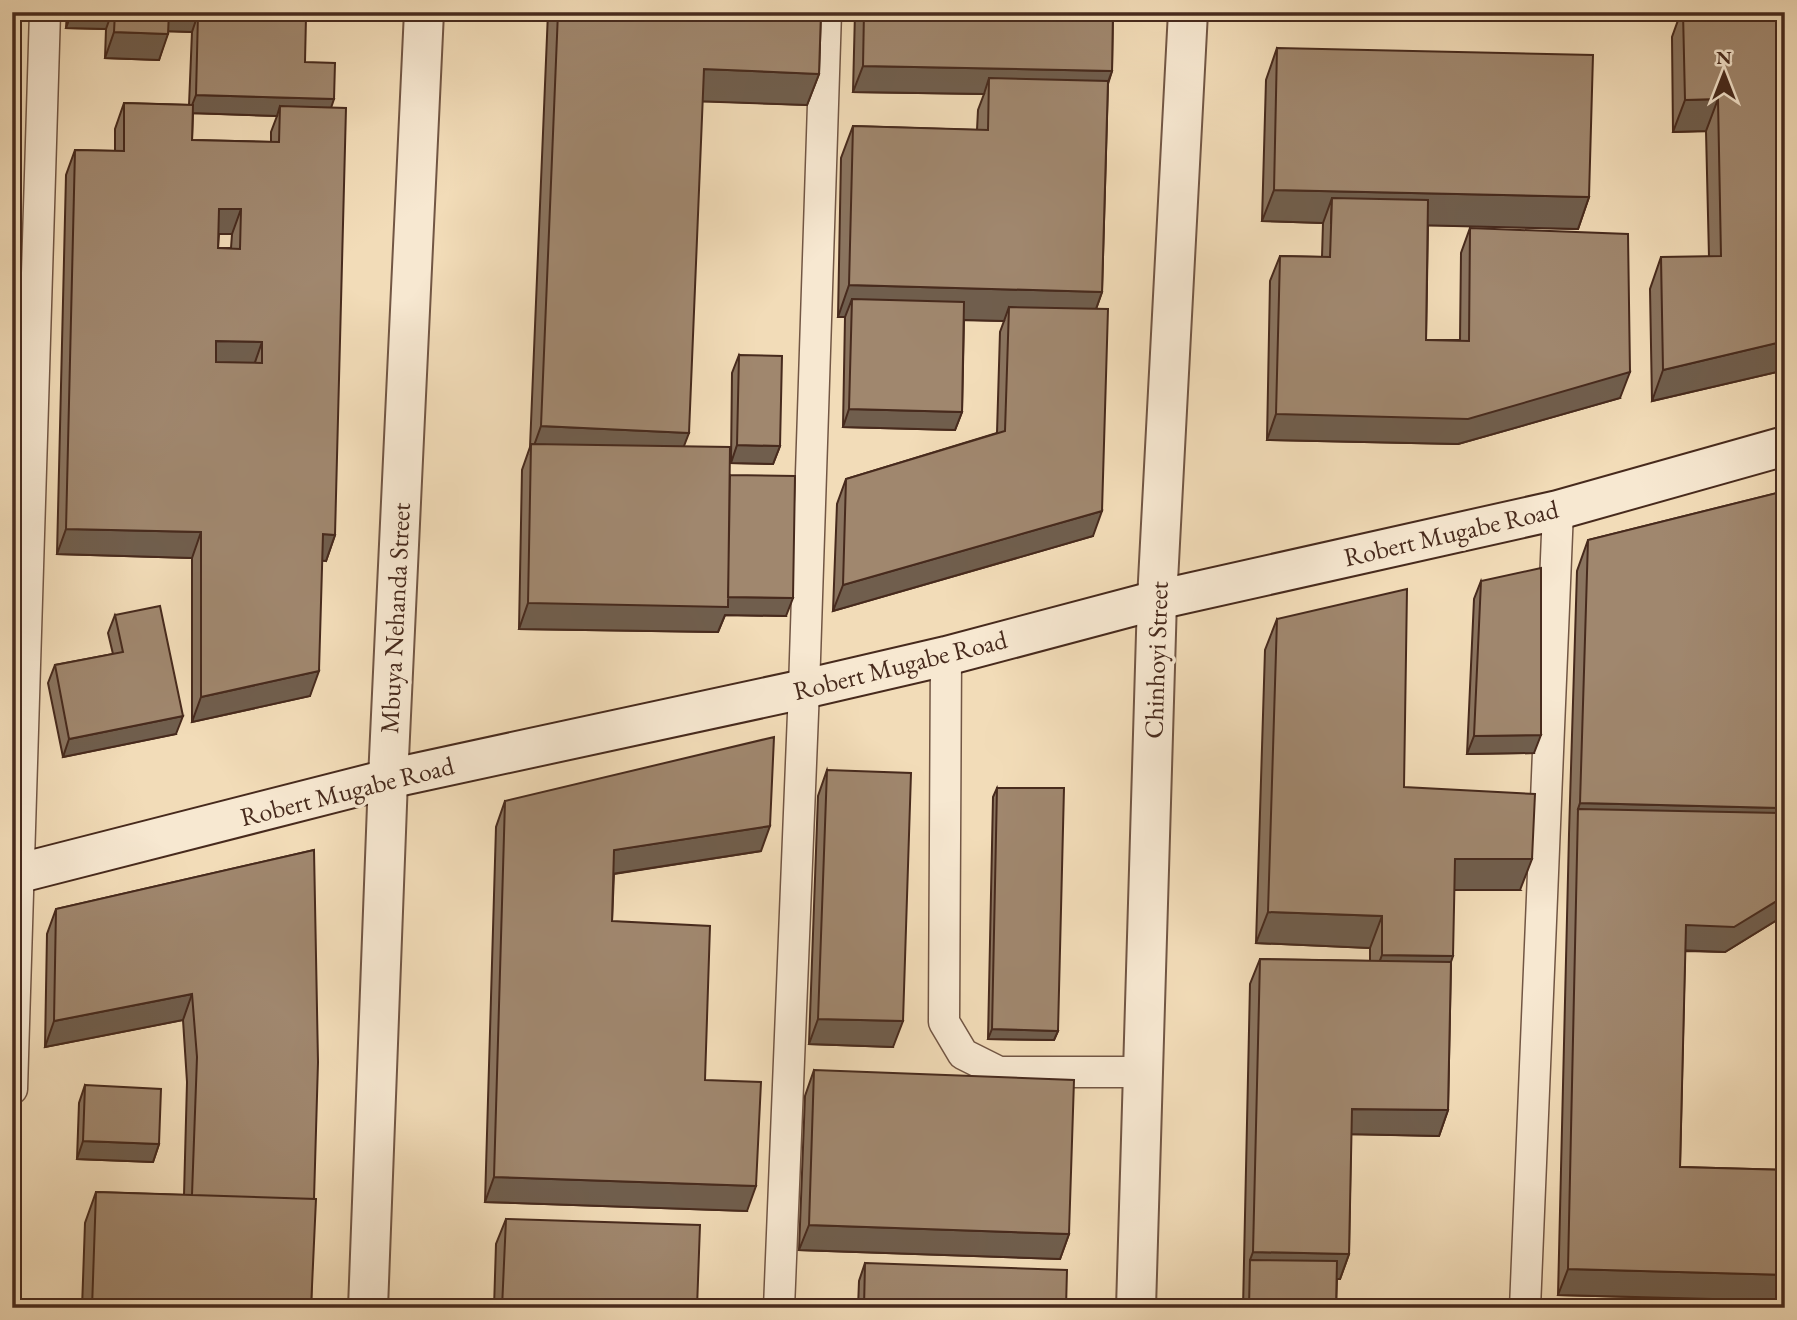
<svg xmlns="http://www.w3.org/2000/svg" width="1797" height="1320" viewBox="0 0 1797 1320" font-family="'EB Garamond',serif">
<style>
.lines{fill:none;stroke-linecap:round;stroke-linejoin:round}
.service-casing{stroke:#725644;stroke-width:33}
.minor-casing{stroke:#725644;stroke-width:42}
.tertiary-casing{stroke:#725644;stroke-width:42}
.secondary-casing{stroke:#472a1d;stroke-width:42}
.service{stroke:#f7e8d1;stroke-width:30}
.minor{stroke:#f7e8d1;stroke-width:38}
.tertiary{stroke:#f7e8d1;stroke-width:38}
.secondary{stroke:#f7e8d1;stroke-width:38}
.wall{fill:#8a745f;stroke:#472a1d;stroke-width:2;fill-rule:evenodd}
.shaded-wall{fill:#705e4d;stroke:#472a1d;stroke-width:2}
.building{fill:#a0876e;stroke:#472a1d;stroke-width:2;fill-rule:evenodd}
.labels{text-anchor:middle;stroke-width:7;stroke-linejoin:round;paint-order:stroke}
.street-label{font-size:26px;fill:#472a1d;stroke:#f7e8d1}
</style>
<rect width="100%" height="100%" fill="#f2dcb8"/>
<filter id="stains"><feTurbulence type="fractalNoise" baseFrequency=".00286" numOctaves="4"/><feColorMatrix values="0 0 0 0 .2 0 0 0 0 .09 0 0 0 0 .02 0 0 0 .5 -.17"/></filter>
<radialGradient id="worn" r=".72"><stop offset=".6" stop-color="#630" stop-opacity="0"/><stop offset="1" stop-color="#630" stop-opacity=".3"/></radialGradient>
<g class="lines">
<defs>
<path id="service" d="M946,656l-2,366 19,32 36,18h144
M12,1089l33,-1077
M779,1308l25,-619 22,-677
M1525,1308l33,-798"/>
<path id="minor" d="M368,1308l20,-529 36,-767"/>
<path id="tertiary" d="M1136,1308l21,-708 31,-588"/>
<path id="secondary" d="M12,875l376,-96 416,-90 142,-33 211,-56 401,-90 227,-64"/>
</defs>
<!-- service casing -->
<use href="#service" class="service-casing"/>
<!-- minor casing -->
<use href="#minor" class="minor-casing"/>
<!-- tertiary casing -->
<use href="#tertiary" class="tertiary-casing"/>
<!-- secondary casing -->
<use href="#secondary" class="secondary-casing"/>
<!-- service -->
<use href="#service" class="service"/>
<!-- minor -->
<use href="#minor" class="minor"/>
<!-- tertiary -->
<use href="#tertiary" class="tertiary"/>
<!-- secondary -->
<use href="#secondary" class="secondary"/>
</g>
<!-- wall -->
<path class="wall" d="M67,12h231l-2,5 9,45 26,45 4,428 -9,26 -4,-1 -12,136 -118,26v-164l-135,-4 9,-379 9,-25 40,1v-22l9,-26 65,2 3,-73 -24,-1 -9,29 -54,-2 1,-29 -40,-1zM193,113l84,3 -6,16v10l-79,-2zM219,234h13l-1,14h-13z
M548,12h273l-2,62 -12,31 -105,-4 -18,345 46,29 56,141 -61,-1 -7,17 -199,-3 3,-159 8,-23z
M855,12h258l-1,59 -4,13 -6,208 -6,17 -3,227 -260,75 4,-107 9,-25 151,-46 3,-101 4,-11 -40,-1 -2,92 -7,18 -112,-3 2,-110h-7l3,-159 12,-32 124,4 1,-20 6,-16 -131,-2z
M1681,12h104v358l-133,31 -2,-112 11,-32h48l-3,-126 -33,1 -1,-95z
M1277,48l312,149 -11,32 -150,-4 -2,115h34l1,-87 9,-25 150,170 -162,46 -191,-4 3,-159 10,-25 42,1 1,-34 -61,-2 4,-141z
M739,355l41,91 -7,18 -42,-1 1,-90z
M1785,491v424l-60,37 -40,-1 -5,216 105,3v131l-227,-6 11,-461 8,-263 11,-31z
M1481,581l53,172 -67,1 7,-155z
M115,615l61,119 -113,23 -15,-74 7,-18 58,-11 -5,-21z
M1277,619l127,168 116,103h-66l-3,72 -3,148 -9,26 -88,-2 -2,120 -9,25h-3l-1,29h-93l7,-324 10,-25 110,2v-13l-114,-5 9,-293z
M827,770l66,277 -84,-3 9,-248z
M997,788l61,243 -4,9 -66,-1 5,-242z
M505,801l256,50 -147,23 -2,47 93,159 42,131 -262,-9 11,-375z
M314,850v349l-3,109h-229l3,-85 11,-31 88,3 3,-113 -4,-62 -138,27 2,-113 9,-25z
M814,1070l255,164 -9,25 -261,-9 6,-154z
M85,1085l74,59 -6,18 -76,-3 2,-56z
M506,1219l191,89h-203l2,-64z
M865,1263l201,45h-208l1,-27z"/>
<!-- shaded-wall -->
<path class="shaded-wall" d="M72,12h40l-6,17 -40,-1z
M166,12h132l-8,22 -92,-20 -6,18 -32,-1z
M114,32l54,2 -9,26 -54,-2z
M863,66l249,5 -9,25 -114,-18 -5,16 -131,-2z
M704,69l115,5 -12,31 -115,-4z
M196,95l138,4 -6,18 -48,-11 -3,10 -88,-3z
M1718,99l-12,32 -33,1 12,-32z
M1274,190l315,7 -11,32 -247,-6 1,-25 -9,25 -61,-2z
M219,209h22l-9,25h-22z
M849,285l253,7 -11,31 -82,-16 -5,14 -152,-4v-18l-7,18h-7z
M216,341l46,1 -9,26 -46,-1z
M1785,341v29l-133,31 11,-31z
M1630,372l-10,26 -162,46 -191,-4 9,-26z
M849,409l113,3 -7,18 -112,-3z
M541,426l148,7 -12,31 -146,-10z
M737,445l43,1 -7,18 -42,-1z
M1102,511l-9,25 -260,75 10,-26z
M66,529l135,3 -9,26 -135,-4z
M323,534l12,1 -9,26 -12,-1z
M725,597l68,1 -7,18 -61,-1 -7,17 -199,-3 9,-26z
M319,671l-9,25 -118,26 9,-25z
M183,716l-7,18 -113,23 6,-18z
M1541,735l-7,18 -67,1 7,-18z
M20,743l-8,21v-19z
M1580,803l205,5v31l-207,-30z
M770,826l-9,25 -156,24 9,-25z
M1455,859h77l-12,31h-76z
M1785,896v19l-60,37 -48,-2 9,-25z
M1268,912l114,4 -12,32 -114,-5z
M1382,955l71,1 -11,32 -72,-1z
M192,994l-9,26 -138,27 9,-26z
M818,1019l85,2 -10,26 -84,-3z
M992,1029l66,2 -4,9 -66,-1z
M1352,1109l96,1 -9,26 -96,-2z
M83,1141l76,3 -6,18 -76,-3z
M494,1177l262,9 -9,25 -262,-9z
M809,1225l260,9 -9,25 -261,-9z
M1253,1252l96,2 -9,25 -90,-1v-18z
M1568,1269l217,6v26l-227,-6z"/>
<!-- building -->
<path class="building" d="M115,12h54l-1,22 -54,-2z
M558,12h263l-2,62 -115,-5 -15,364 -148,-7z
M864,12h249l-1,59 -249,-5z
M1683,12h102v329l-122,29 -2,-113 60,-1 -3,-157 -33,1z
M198,14l108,3 -1,45 30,1 -1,36 -138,-4z
M1277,48l316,7 -4,142 -315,-7z
M989,78l119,3 -6,211 -253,-7 4,-159 135,4z
M124,103l69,2 -1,35 87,2 1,-36 66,2 -11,427 -12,-1 -4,137 -118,26v-165l-135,-3 9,-379 49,1zM219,209h22l-1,40 -22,-1zM216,341l46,1v21l-46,-1z
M1332,198l96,2 -2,140 43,1 1,-113 158,6 2,138 -162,47 -192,-5 4,-158 50,1z
M852,299l112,3 -2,110 -113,-3z
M1009,307l99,2 -6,202 -259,74 3,-106 159,-48z
M739,355l43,1 -2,90 -43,-1z
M531,444l199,3 -2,160 -200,-4z
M730,475l65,1 -2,122 -65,-1z
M1785,491v317l-205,-5 8,-263z
M1541,568v167l-67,1 7,-155z
M1407,589l-3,198 131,7 -3,65h-77l-2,97 -71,-1v-39l-114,-4 9,-293z
M160,606l23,110 -114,23 -14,-74 68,-13 -8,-37z
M12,699h5l3,44 -8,2z
M774,737l-4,89 -156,24 -2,71 98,5 -5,154 56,2 -5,104 -262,-9 11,-376z
M827,770l84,3 -8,248 -85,-2z
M997,788h67l-6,243 -66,-2z
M1578,809l207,4v83l-51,31 -48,-2 -6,242 105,3v105l-217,-6z
M314,850l4,212 -4,137 -122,-4 5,-138 -5,-63 -138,27 2,-112z
M19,925l-7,55v-54z
M1260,959l191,3 -3,148 -96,-1 -3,145 -96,-2z
M814,1070l260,10 -5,154 -260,-9z
M85,1085l76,4 -2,55 -76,-3z
M96,1192l220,7 -5,109h-219z
M506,1219l194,6 -3,83h-195z
M1250,1260l87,1 -1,47h-87z
M865,1263l202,7 -1,38h-202z"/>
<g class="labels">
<!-- street labels -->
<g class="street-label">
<text transform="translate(1451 533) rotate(-13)" y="9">Robert Mugabe Road</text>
<text transform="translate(395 618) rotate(-87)" y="9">Mbuya Nehanda Street</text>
<text transform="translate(1156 660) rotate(-88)" y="9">Chinhoyi Street</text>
<text transform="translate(900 665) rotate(-14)" y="9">Robert Mugabe Road</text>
<text transform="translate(347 791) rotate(-14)" y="9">Robert Mugabe Road</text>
</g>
</g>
<!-- margin -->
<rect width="1797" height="1320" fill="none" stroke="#f2dcb8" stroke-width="42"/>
<rect x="14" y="14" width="1769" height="1292" fill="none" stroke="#472a1d" stroke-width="3.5"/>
<rect x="21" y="21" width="1755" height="1278" fill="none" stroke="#472a1d" stroke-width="2"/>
<!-- north arrow -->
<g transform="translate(1724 74)" stroke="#f7e8d1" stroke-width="5" paint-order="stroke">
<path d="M0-5L12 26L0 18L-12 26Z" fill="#472a1d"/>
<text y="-10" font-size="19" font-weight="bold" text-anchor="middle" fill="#472a1d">N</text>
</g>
<rect width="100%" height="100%" filter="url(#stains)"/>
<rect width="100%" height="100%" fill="url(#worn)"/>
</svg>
